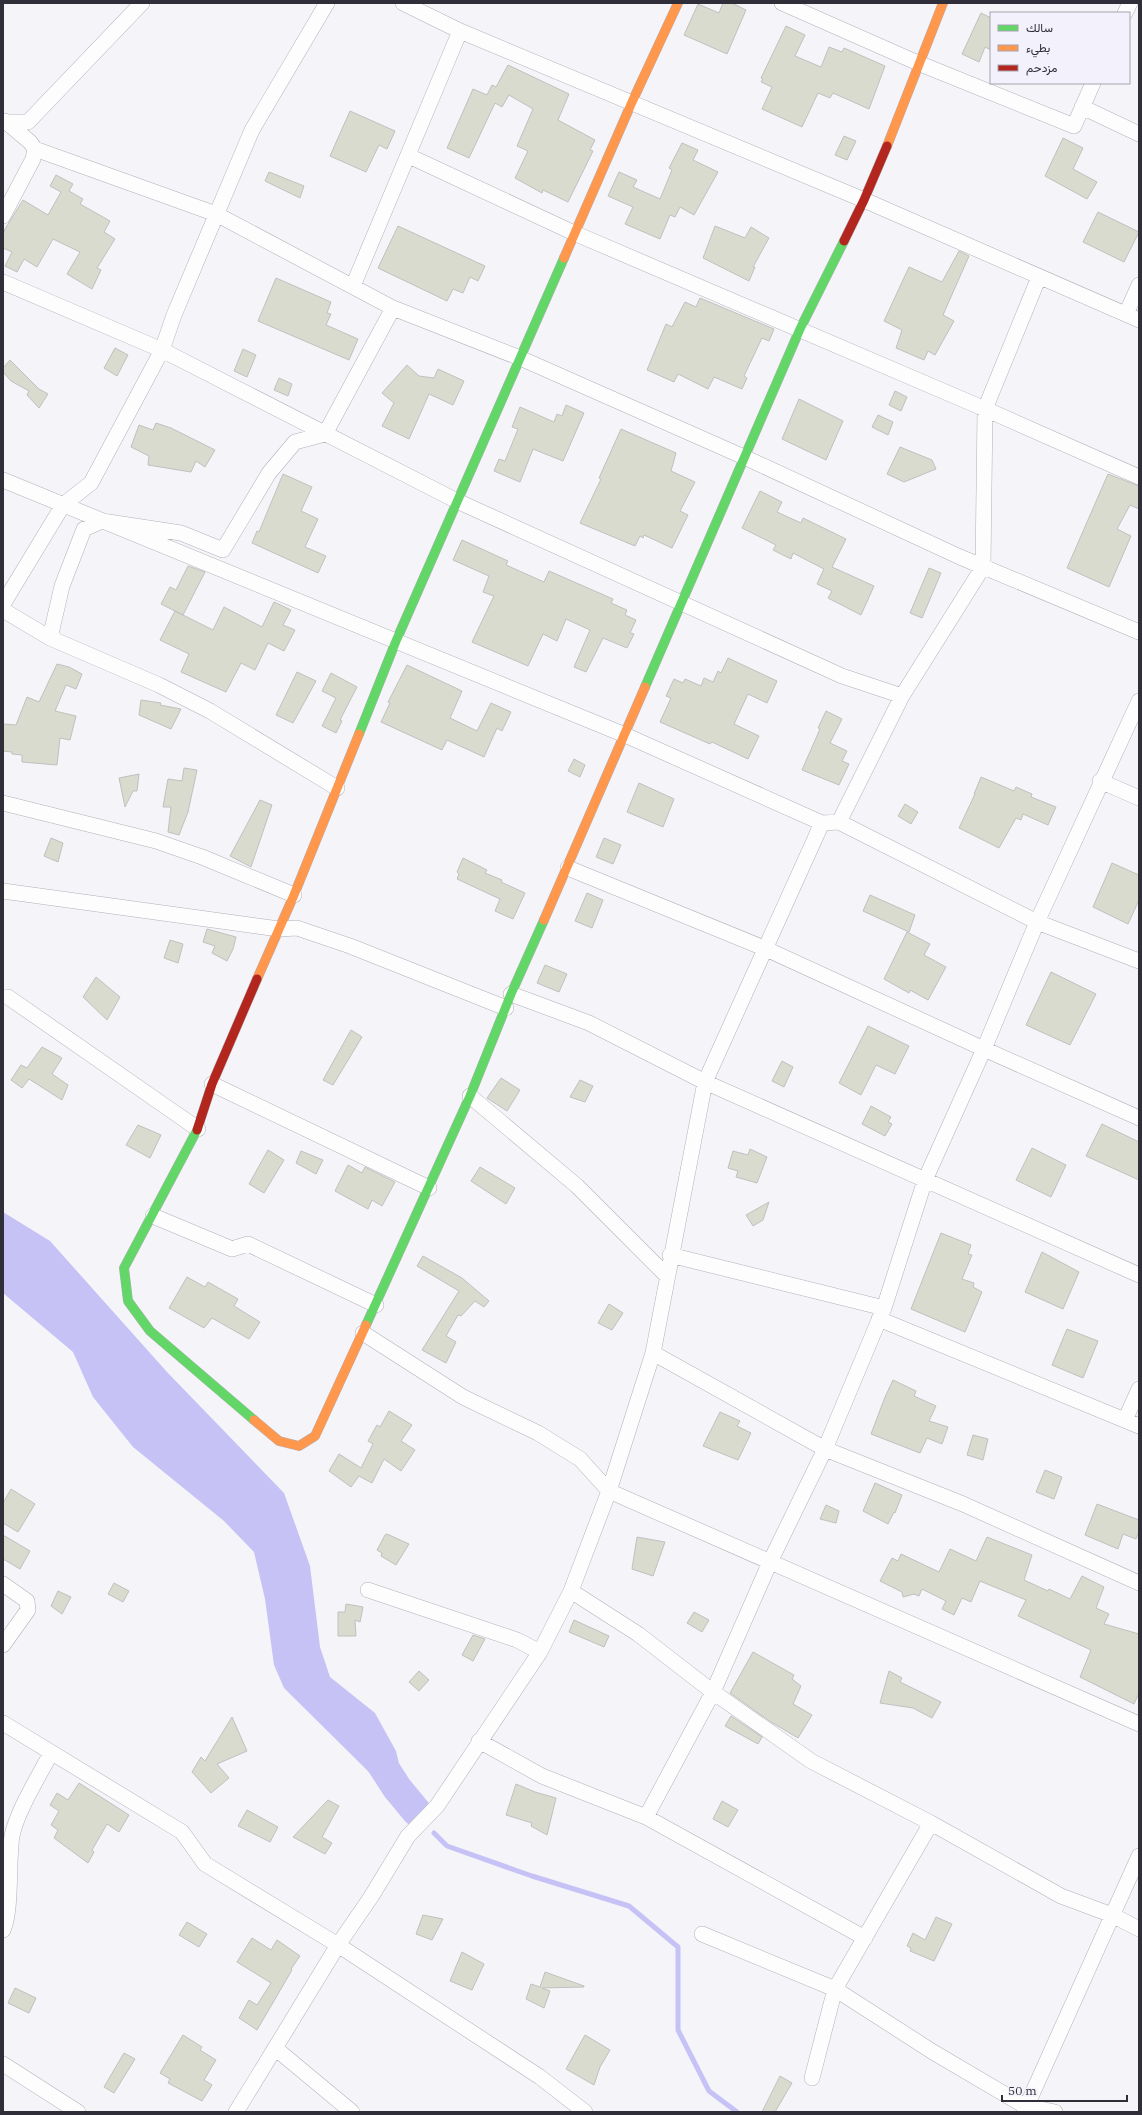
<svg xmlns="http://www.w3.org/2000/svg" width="1142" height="2115" viewBox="0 0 1142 2115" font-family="'IBM Plex Serif',Vazirmatn,serif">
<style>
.water{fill:#c6c2f6}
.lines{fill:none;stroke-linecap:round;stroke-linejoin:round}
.stream{stroke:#c6c2f6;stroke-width:5}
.river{stroke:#c6c2f6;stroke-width:30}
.building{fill:#d8dbce;stroke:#c0c1bf}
.street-casing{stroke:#b2b1b9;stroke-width:16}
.fast-casing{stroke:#b2b1b9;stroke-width:10}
.slow-casing{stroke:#b2b1b9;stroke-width:10}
.jam-casing{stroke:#b2b1b9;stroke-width:10}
.street{stroke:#fdfdfe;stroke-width:15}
.fast{stroke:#63d668;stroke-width:9}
.slow{stroke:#ff974d;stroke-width:9}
.jam{stroke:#b3261e;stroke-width:9}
</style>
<rect width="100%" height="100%" fill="#f4f4f9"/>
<!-- water -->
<path class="water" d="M3,1212l47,29 117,131 117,121 26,73 10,81 10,30 45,36 21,38 4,17 -3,20 -20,-8 -93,-92 -10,-23 -9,-66 -11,-47 -30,-31 -91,-74 -40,-50 -20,-45 -70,-59z"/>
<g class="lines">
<!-- stream -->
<path class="stream" d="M434,1833l13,13 85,30 97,30 49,41v83l31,61 28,21"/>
<!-- river -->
<path class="river" d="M375,1754l22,34 19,23"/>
</g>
<!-- building -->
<path class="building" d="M723,3h9l14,7 -19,44 -43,-19 14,-31 21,9z
M981,13l10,5v32l-6,-3 -6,15 -17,-8z
M786,26l19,9 -10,21 26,11 8,-20 13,5 2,-4 41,18 -16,43 -36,-16 -3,5 -12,-5 -16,34 -40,-18 10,-22 -11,-5 2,-3 -2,-1z
M508,65l61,29 -11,26 37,20 -5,10 3,1 -25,51 -25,-12 -1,3 -27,-15 13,-27 -11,-5 16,-37 -24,-14 -7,12 -7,-4 -26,55 -22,-10 26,-59 14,6 5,-10 4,2z
M350,111l45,20 -8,18 -8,-4 -13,27 -36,-16z
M844,136l12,5 -9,19 -12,-5z
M1063,138l20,10 -10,21 24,13 -10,17 -42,-23z
M682,143l16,7 -5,10 25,12 -24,43 -14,-8 -5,10 -5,-2 -10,24 -35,-15 8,-17 -25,-11 11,-24 18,8 -4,7 27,12 12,-29 -3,-2z
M269,172l35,14 -4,12 -35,-17z
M56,175l17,9 -4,7 14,8 -3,5 30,17 -6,11 11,7 -18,29 4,2 -9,19 -25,-15 13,-22 -27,-13 -16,28 -13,-8 -7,13 -12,-6 7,-14 -9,-4v-14l2,-5 18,-29 25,15 13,-23 -11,-6z
M1098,212l41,20 -15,30 -41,-20z
M398,226l87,40 -7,15 -8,-4 -7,16 -10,-4 -6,12 -69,-33z
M715,226l30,12 6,-11 18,11 -16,29h2l-6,14 -46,-23z
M959,251l10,5 -26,59 11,6 -19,34 -7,-4 -4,9 -28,-12 6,-18 -18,-9 25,-54 33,15z
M276,278l55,24 -4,11 4,1 -5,11 32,14 -9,21 -91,-39z
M700,298l74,31 -5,12 -7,-3 -18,38 3,2 -5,11 -28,-12 -6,12 -30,-15 -4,8 -27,-12 19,-46 6,3 13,-25 11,5z
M115,348l13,7 -11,21 -13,-8z
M243,349l13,6 -9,22 -13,-6z
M10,360l29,29 9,5 -9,14 -12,-13 2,-4 -18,-10 -8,-9v-4z
M407,365l12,11 15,2 4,-9 26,12 -11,24 -24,-11 -20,45 -27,-13 12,-23 -12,-10z
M279,378l13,6 -4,12 -14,-6z
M895,391l12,6 -6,14 -12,-6z
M799,399l44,22 -17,39 -44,-21z
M566,405l18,8 -21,48 -30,-12 -13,33 -26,-11 5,-12 6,2 13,-32 -6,-2 8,-20 34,15 3,-8 5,2z
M878,415l15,7 -5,13 -16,-8z
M156,423l15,5 44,22 -10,17 -9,-6 -5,11 -43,-7 1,-9 -18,-9 8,-22 14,5z
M621,429l55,24 -5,18 24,11 -15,29 8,4 -16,33 -28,-13 -1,3 -3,-2 -5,10 -55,-23 21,-44 -2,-1z
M900,447l32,13 4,9 -32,13 -17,-8z
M283,474l29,13 -11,24 17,8 -13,28 21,9 -8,17 -66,-30 5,-12 2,1z
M1108,474l31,12v23l-9,-4 -13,24 14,7 -22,51 -42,-19z
M760,491l22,11 -5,10 24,11 2,-5 43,21 -14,28 42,19 -13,29 -33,-17 4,-7 -15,-7 7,-15 -31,-16 -2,6 -18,-9 3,-5 -34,-17z
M462,540l46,21 -2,4 38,17 5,-11 64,28 -2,4 16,7 -2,5 11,5 -6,13 4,1 -7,14 -24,-10 -17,34 -12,-5 16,-37 -24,-11 -9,22 -14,-7 -15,32 -56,-24 22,-46 -11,-4 6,-16 -36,-16z
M188,566l17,6 -22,43 30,15 11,-23 38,20 12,-25 17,8 -8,15 12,5 -11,21 -16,-8 -13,27 -14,-7 -15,29 -45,-20 8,-18 -29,-14 15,-29 8,4 -22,-11 9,-17 6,3z
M929,568l12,5 -19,45 -12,-5z
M728,658l49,23 -10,22 -19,-9 -14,30 25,12 -11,23 -36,-17 -2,2 -50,-22 11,-24 -5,-2 8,-17 9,4 2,-4 16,7 3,-8 9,4 5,-11 3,2z
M57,664l12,3 13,7 -6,15 -10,-4 -11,26 21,5 -6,24 -10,-2 -3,27 -35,-3v-7l-10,-1v-2l-9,-1v-27l13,1 11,-28 12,5z
M407,665l55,26 -12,27 27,13 14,-28 20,9 -9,19 -5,-3 -13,29 -37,-17 -5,10 -61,-28 9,-19 -2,-1z
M297,672l19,9 -23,42 -17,-8z
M331,673l26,14 -17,33 2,1 -6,12 -14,-7 14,-28 -14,-7z
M141,700l20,3 -1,2 21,4 -10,20 -32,-14z
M826,711l16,8 -12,24 17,8 -5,10 7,3 -10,21 -37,-15 18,-41 -2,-1z
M574,759l11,6 -5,12 -12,-6z
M184,768l13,2 -9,42 -9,23 -11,-3 3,-25h-8l5,-28 14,2z
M139,774l-2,17h-4l-8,16 -6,-29z
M981,777l33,14 2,-4 16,7 -1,3 25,10 -8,18 -25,-11 -2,6 -5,-2 -17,30 -40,-20 16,-34h-1z
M639,783l35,16 -11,28 -36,-15z
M260,800l12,5 -21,62 -21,-11z
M905,804l13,8 -7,12 -13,-8z
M51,838l12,5 -5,19 -14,-6z
M604,838l17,7 -8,19 -17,-7z
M463,858l24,12 -2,3 17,7 -1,2 24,11 -12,26 -18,-8 5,-12 -43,-20 2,-5 -2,-2z
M1112,863l27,12v25l-11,24 -35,-17z
M587,893l16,7 -11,28 -17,-7z
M870,895l45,20 -6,17 -46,-21z
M207,929l29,8 -3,12 -6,12 -15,-8 3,-7 -12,-4z
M907,932l23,12 -6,11 22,12 -18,33 -18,-10 -1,3 -25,-14z
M170,940l13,4 -5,19 -14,-5z
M545,965l22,9 -8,18 -22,-9z
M1051,972l45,22 -26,51 -44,-20z
M96,977l24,20 -13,23 -24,-23z
M868,1026l41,20 -14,28 -19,-9 -15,30 -22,-12z
M351,1030l11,7 -29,48 -10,-5z
M42,1047l20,11 -10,16 16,11 -6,15 -33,-21 -7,9 -11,-8 10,-15 6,3z
M782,1061l11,6 -9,20 -12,-6z
M501,1078l19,12 -13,21 -20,-13z
M580,1080l13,6 -8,16 -15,-5z
M871,1106l20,11 -3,5 4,2 -7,12 -23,-12z
M1102,1124l37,18v38l-53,-24z
M138,1125l23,10 -11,23 -24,-13z
M1032,1148l34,17 -15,32 -35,-17z
M750,1149l17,8 -10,26 -21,-6 2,-6 -10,-3 5,-17 15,4z
M268,1150l16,10 -20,33 -15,-9z
M301,1151l22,9 -7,14 -20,-11z
M348,1165l14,8 3,-6 30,15 -13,24 -10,-6 -4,9 -33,-18z
M480,1167l35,21 -9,16 -35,-23z
M769,1202l-6,18 -10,6 -7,-11z
M941,1233l30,12 -3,9 4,1 -10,24 12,4 -1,4 9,5 -17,40 -54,-23z
M1042,1252l37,20 -16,37 -38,-17z
M423,1256l39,22 27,23 -5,6 -9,-6 -14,15 -3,-1 -12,21 10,6 -10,21 -24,-13 37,-59 -42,-25z
M187,1277l18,10 3,-5 30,17 -4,7 26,16 -11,17 -37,-21 -8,10 -35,-20z
M609,1304l14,9 -11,17 -14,-7z
M1067,1329l31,12 -15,37 -31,-13z
M893,1380l23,11 -2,5 22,10 -7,15 19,6 -6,17 -15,-6 -7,15 -49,-19 14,-37z
M389,1411l23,14 -11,16 14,9 -14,21 -17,-12 -12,24 -13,-7 -8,11 -22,-16 10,-17 22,14 12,-24 -5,-3 9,-16 3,2z
M720,1412l20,9 -3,5 14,7 -13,27 -35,-14z
M973,1435l15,4 -5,21 -16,-5z
M1045,1470l17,7 -8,22 -18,-7z
M875,1483l27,12 -7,18 -1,-1 -6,12 -25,-13z
M11,1489l24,15 -17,28 -15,-9v-20z
M1097,1504l42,16v12l-3,7 -13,-5 -5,15 -33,-14z
M826,1505l13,6 -3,12 -16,-4z
M387,1534l22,10 -13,21 -15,-9 1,-3 -5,-3 8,-15z
M3,1535l27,16 -10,18 -17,-10z
M637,1537l28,5 -12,34 -21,-7z
M987,1537l45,18 -8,25 24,11 1,-2 21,10 12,-23 22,11 -8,21 13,6 -5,10 35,10v59l-5,11 -54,-27 11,-27 -73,-34 8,-16 -46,-19 -9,21 -9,-4 -8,17 -12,-6 4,-8 -24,-12 -3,7 -5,-2 -11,3 -1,-5 -22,-11 12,-23 6,3 3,-7 38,18 11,-23 26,12z
M114,1583l15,8 -6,11 -15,-8z
M58,1591l13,6 -9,17 -11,-8z
M346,1604l17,3 -3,15 -5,-2 1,16h-18v-24h7z
M694,1612l15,8 -7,12 -15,-9z
M574,1620l35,16 -5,11 -35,-15z
M473,1635l12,4 -12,22 -11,-6z
M753,1652l41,23 -2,4 9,7 -8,18 19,11 -14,23 -27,-16 -41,-29z
M419,1671l10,9 -10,11 -10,-9z
M889,1671l13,7 -2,4 41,20 -9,16 -19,-10 -33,-5z
M731,1716l31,21 -4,7 -33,-18z
M232,1717l15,34 -30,13 12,14 -18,15 -19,-21 9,-15 4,4z
M79,1783l50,32 -10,17 -12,-8 -15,26 2,2 -6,11 -34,-25 4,-8 -7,-5 8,-14 -9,-6 7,-12 11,7z
M516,1784l19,8 21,6 -9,37 -16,-9 1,-3 -26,-8z
M328,1800l11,6 -17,31 10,6 -7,11 -32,-17z
M722,1801l16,9 -10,17 -15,-8z
M247,1810l31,17 -8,15 -32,-16z
M423,1915l20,4 -11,21 -16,-6z
M936,1917l16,7 -18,37 -24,-10 1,-3 -4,-2 6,-13 12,7z
M187,1922l20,12 -8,13 -20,-12z
M252,1938l19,12 6,-10 23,16 -9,13 1,1 -35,60 -18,-12 10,-18 8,5 14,-22 -34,-21z
M462,1952l22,12 -12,26 -22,-9z
M545,1972l39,14v1l-42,1 8,3 -6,17 -18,-9 5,-15 9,3z
M15,1988l21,10 -7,15 -21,-10z
M183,2035l19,12 -2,3 16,10 -12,20 8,5 -10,16 -34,-18 2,-4 -10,-6z
M585,2035l25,15 -10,17 -6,18 -28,-16z
M124,2053l11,6 -21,34 -10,-6z
M780,2076l12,7 -17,29h-13z"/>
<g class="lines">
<defs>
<path id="street" d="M403,3l57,28 404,169 275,120
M782,3l136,60 156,63 19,-43
M1125,13l5,-10
M1082,107l57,27
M3,122h25l114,-119
M35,149l181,65 177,94 127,50 224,99 216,100 179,75
M409,156l165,77 411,176 154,68
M3,216l30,-57 2,-10 -5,-7 -25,-21
M3,282l159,68 295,151 385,175 60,20
M353,286l107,-255
M1126,314l13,-29
M3,480l622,255 197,88 17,-1 198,100 102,39
M3,604l60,-99 28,-22 71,-133 12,-35 78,-185 75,-127
M3,610l47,28
M1100,781l39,17
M337,788l-127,-77 -51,-26 -109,-47 12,-52 22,-57 18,-8 79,12 42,17 46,-77 26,-31 30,-8 68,-126
M3,803l153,38 46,16 92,38
M839,822l63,-126 81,-129 2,-158 54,-132
M568,868l196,80 220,101 155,69
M3,891l276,38 18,-1 53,18 156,62
M511,994l78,29 116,59 434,193
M8,997l190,132
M212,1084l217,104
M470,1096l107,90 90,90
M153,1216l79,33 16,-5 128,61
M670,1255l214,53
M879,1319l260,107
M363,1333l100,64 75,36 42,26 29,32 530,233
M653,1353l172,96 138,55 176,79
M1125,1420l14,-31
M3,1584l24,17 1,9 -25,35
M368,1590l149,50 23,12
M571,1591l38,-100 44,-138 52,-271 117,-259
M3,1723l179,109 23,32 133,81 202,132 45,35
M479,1741l63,35 104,41 219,121
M646,1817l67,-125 57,-130 55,-113 59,-141 41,-128 59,-131 53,-127 102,-221
M3,1930c9,-19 5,-70 9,-94 5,-25 27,-60 39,-83
M702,1934l133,55 98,63 102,60
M275,2048l77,64
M3,2064l75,48
M812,2078l23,-89 96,-166
M1026,2106l29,6
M236,2112l102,-167 33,-48 37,-61 29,-30 103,-154 31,-61 67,43 75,58 98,69 120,62 130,73 51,19 27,14
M1024,2112l115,-256"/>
<path id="fast" d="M645,687l155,-358 44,-88
M359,734l37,-93 168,-383
M197,1130l-73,138 4,33 22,30 104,89
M366,1325l104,-229 41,-102 33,-74"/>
<path id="slow" d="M887,146l56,-143
M564,258l68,-156 46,-99
M544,920l101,-233
M257,979l37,-84 65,-161
M254,1420l25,21 20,5 16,-10 51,-111"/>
<path id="jam" d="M844,241l20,-41 23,-54
M197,1130l15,-46 45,-105"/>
</defs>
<!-- street casing -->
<use href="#street" class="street-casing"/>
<!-- fast casing -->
<use href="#fast" class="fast-casing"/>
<!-- slow casing -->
<use href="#slow" class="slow-casing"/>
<!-- jam casing -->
<use href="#jam" class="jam-casing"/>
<!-- street -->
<use href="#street" class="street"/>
<!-- fast -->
<use href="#fast" class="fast"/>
<!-- slow -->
<use href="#slow" class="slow"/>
<!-- jam -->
<use href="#jam" class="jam"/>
</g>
<!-- border -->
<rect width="1142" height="2115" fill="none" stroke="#302f39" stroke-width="8"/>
<!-- legend -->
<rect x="990" y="12" width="140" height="72" fill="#f2f1fc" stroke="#a4a3ae"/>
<rect x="998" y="25" width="20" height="6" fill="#63d668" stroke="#a4a3ae"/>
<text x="1026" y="32" font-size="12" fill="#302f39">سالك</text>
<rect x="998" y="45" width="20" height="6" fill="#ff974d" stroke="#a4a3ae"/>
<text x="1026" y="52" font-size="12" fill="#302f39">بطيء</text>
<rect x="998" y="65" width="20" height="6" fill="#b3261e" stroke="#a4a3ae"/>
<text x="1026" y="72" font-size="12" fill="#302f39">مزدحم</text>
<!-- scale -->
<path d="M1002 2095v6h125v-6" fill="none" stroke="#302f39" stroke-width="2"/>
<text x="1008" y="2095" font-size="12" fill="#302f39" stroke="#f2f1fc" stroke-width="3" paint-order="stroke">50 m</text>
</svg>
